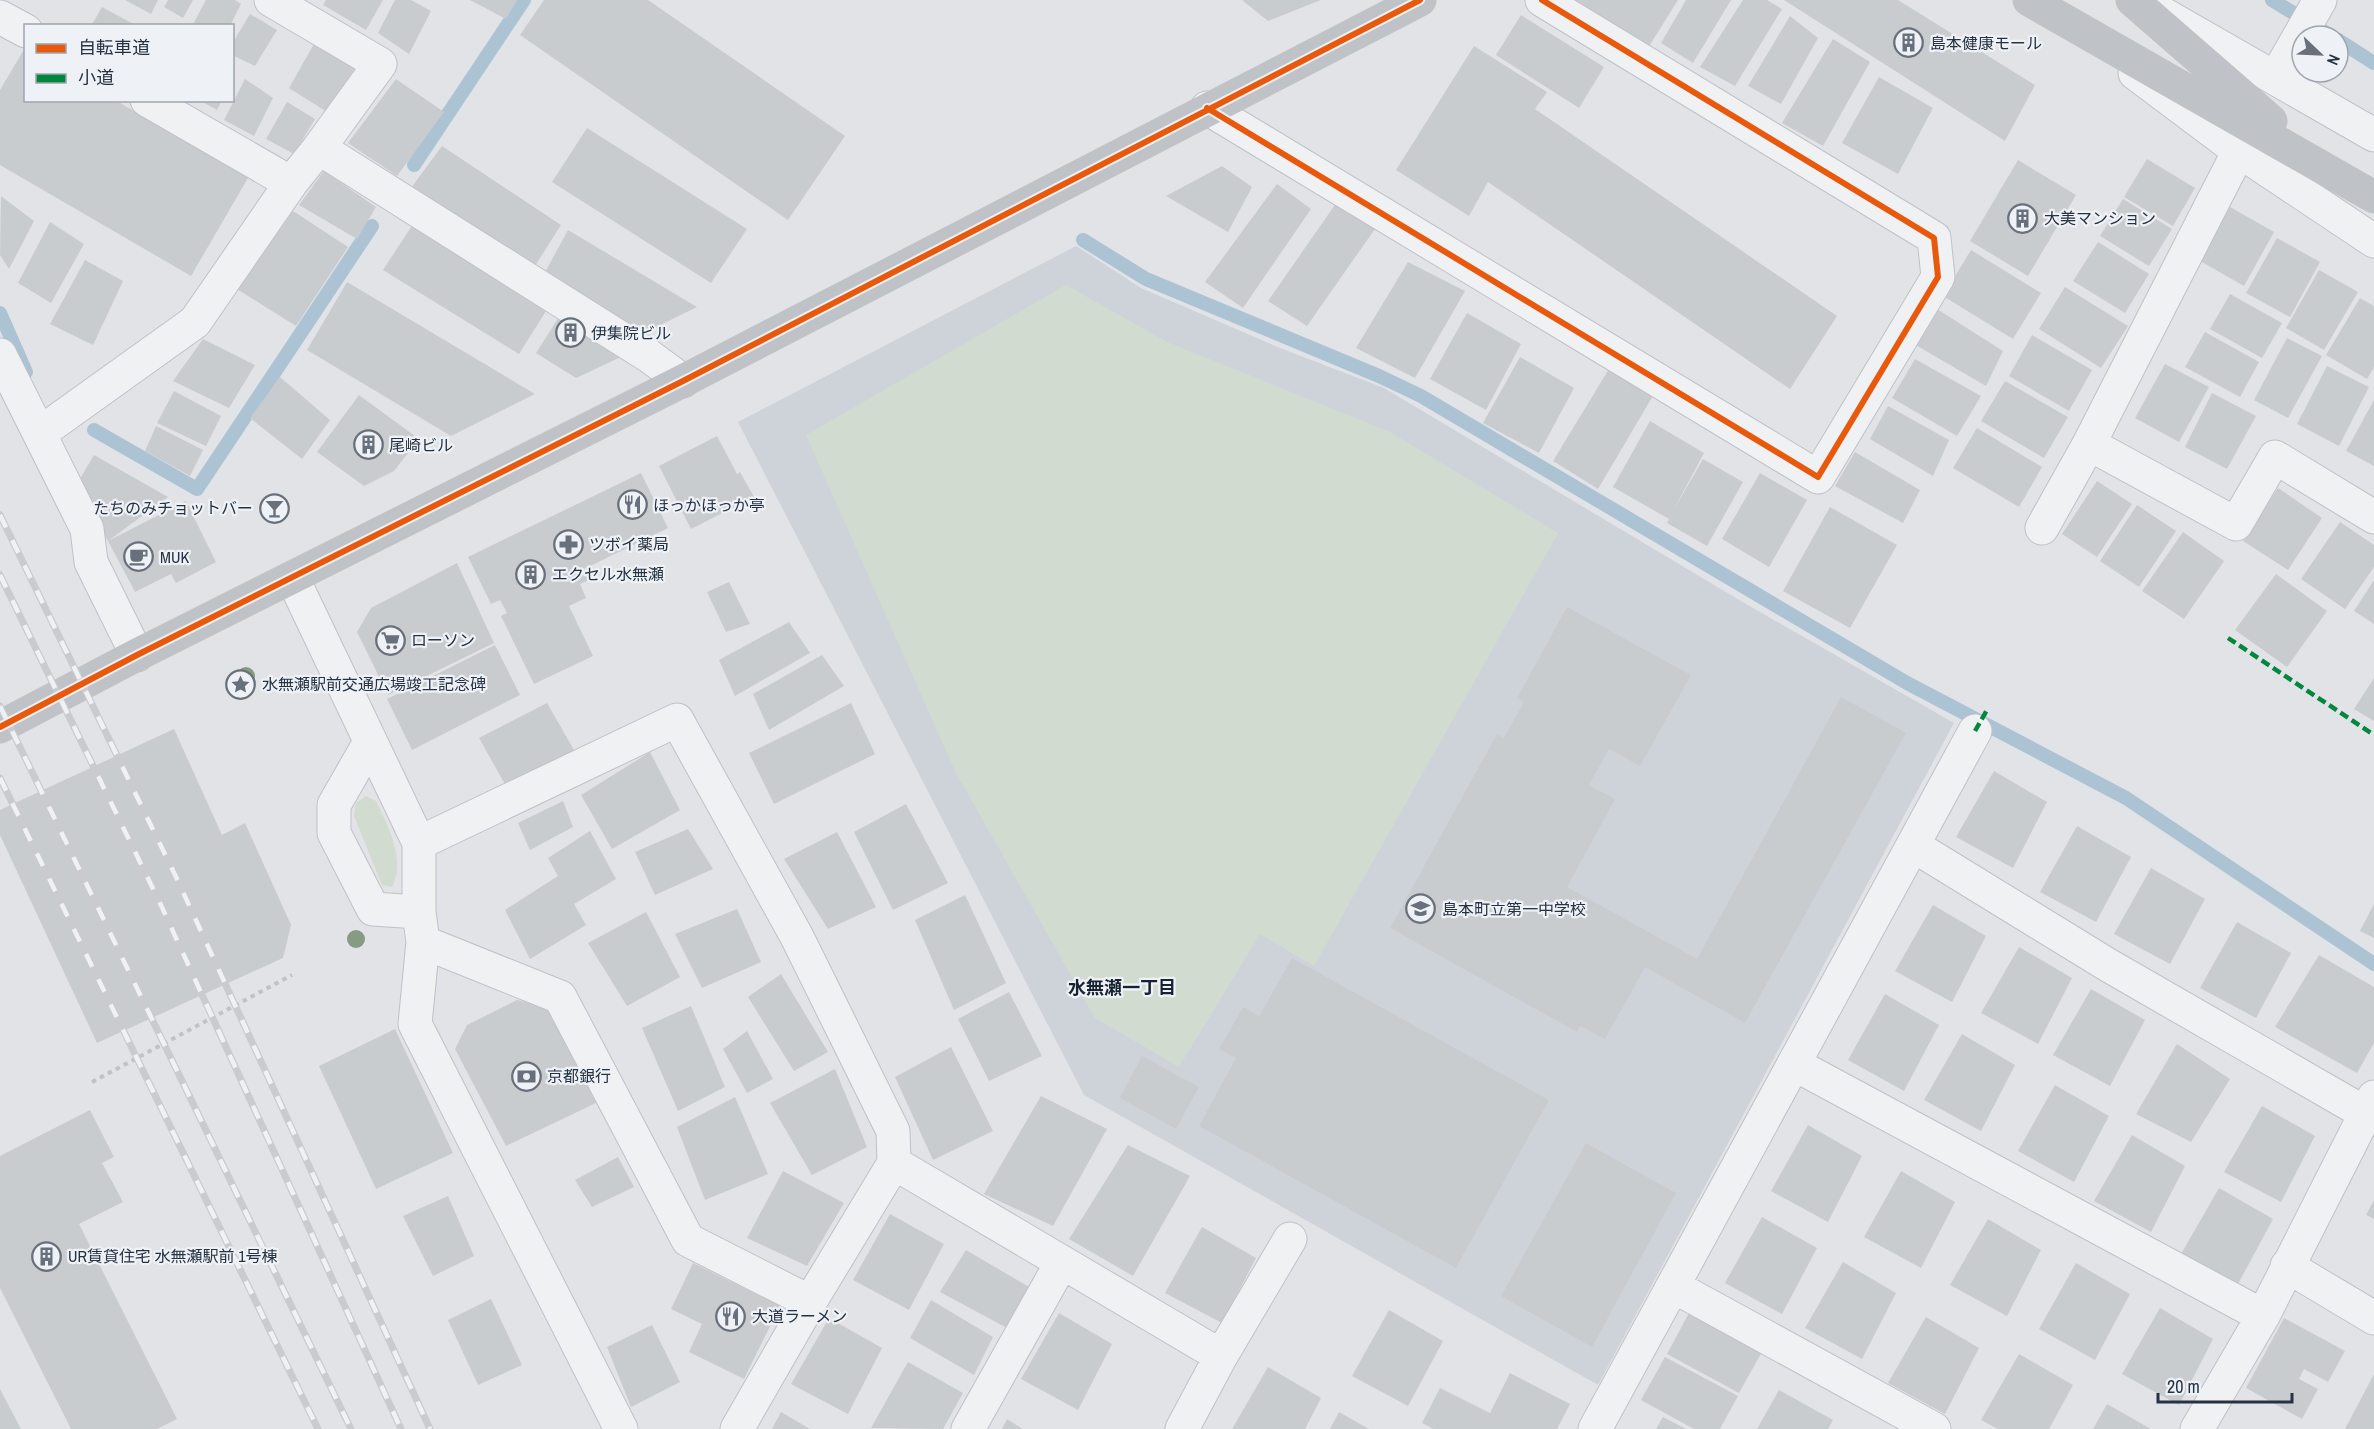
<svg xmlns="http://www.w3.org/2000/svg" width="2374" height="1429" viewBox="0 0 2374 1429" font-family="'Archivo Narrow','Noto Sans JP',sans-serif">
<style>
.built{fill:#ced3da}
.green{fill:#d2dbd0}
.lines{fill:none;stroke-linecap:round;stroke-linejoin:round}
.stream{stroke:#acc3d4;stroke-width:14}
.building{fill:#c9cccf}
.street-casing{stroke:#bfc1c4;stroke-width:35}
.path{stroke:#bfc2c6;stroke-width:4;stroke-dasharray:4.5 4.5;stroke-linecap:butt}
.street{stroke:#f0f1f3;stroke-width:33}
.secondary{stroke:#bfc2c6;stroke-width:33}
.rail-casing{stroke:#c9cbce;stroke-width:7}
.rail{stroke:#eef2f7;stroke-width:4.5;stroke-dasharray:14;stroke-linecap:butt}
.quiet{stroke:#00873e;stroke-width:4.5;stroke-dasharray:9 4.5;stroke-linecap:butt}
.cycleway-casing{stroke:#eef2f7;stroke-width:10}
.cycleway{stroke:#e8590c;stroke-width:6}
.tree{fill:#879a83}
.labels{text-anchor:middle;stroke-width:4.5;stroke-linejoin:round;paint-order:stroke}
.poi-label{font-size:16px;fill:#263242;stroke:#eef2f7;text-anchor:start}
.neighbourhood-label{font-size:18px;font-weight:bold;fill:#182332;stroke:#eef2f7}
</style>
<rect width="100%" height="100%" fill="#e1e3e6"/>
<!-- built -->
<path class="built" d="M1076,246l65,42 139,60 104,40 362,216 208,119 -356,662 -514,-290 -346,-673z"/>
<!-- green -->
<path class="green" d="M1066,285l101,57 221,89 170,102 -244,433 -54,-32 -81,133 -84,-49 -140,-247 -149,-336z
M366,796l10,5c12,25 30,59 16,86l-10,-2 -28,-69 2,-13z"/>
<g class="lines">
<!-- stream -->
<path class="stream" d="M2272,0l59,36
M2338,40l36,23
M414,165l110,-165
M1083,240l63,39 233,97 42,20 486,287 219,115 248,166
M0,313l26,59
M94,430l103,59 175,-263"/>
</g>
<!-- building -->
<path class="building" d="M125,0h33l-7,14z
M168,0h25l-10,18 -19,-11z
M206,0h29l6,4 -11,22h-38z
M326,0h57l-17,30 -43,-25z
M395,0h16l20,11 -22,43 -31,-21z
M470,0h47l-11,19z
M544,0h104l197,136 -57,84 -268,-185z
M1242,0h79l-53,21z
M1574,0h104l-30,48z
M1686,0h45l-38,63 -32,-20z
M1743,0h24l15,9 -47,77 -35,-19z
M1784,0h114l137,85 -30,56z
M102,7l35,19h-46z
M250,14l27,16 -22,36 -23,-11v-11z
M1521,15l83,52 -25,41 -83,-53z
M1790,16l28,22 -37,66 -33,-18z
M1833,39l37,23 -47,84 -41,-23z
M314,44l41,24 -28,44 -38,-24z
M26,46v54h89l133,78 -57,98 -191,-111v-75z
M1474,46l73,46 -12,17 302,207 -47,73 -302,-207 -19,34 -73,-46z
M1879,77l54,31 -35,66 -56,-31z
M245,79l28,19 -19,38 -30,-16z
M396,79l48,33 -47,64 -49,-33z
M199,100h23l-5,10z
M287,102l28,17 -21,35 -28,-15z
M587,128l160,101 -36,54 -159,-101z
M442,146l119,79 -26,41 -124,-78z
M2147,159l48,29 -22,38 -49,-29z
M2018,160l58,35 -48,81 -58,-35z
M1222,166l30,21 -24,45 -62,-36z
M324,171l52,36 -19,32 -58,-34z
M1277,184l34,25 -68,99 -38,-26z
M1,196l33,25 -25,48 -9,-14z
M1339,199l38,27 -70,100 -39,-25z
M2123,199l49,30 -23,37 -49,-30z
M2230,207l44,25 -30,54 -44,-25z
M293,211l55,36 -52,79 -59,-37z
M50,222l34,22 -33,59 -33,-20z
M413,224l133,87 -27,43 -136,-84z
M568,230l129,77 -57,28 -97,-59z
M2277,238l43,24 -30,55 -44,-24z
M2098,242l51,32 -24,39 -52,-32z
M1971,250l70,43 -28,46 -70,-43z
M85,260l38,21 -30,64 -43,-21z
M1408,262l57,29 -50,87 -59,-30z
M2319,270l39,22 -34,58 -38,-22z
M347,282l188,112 -84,42 -144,-86z
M2065,287l63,39 -27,42 -62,-39z
M2230,294l52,29 -20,35 -52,-29z
M2360,298l14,8v61l-7,12 -41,-24z
M1937,309l66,42 -17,35 -72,-42z
M1467,313l54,31 -35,66 -56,-31z
M561,314l64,41 -49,23 -40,-25z
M2205,332l54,30 -19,35 -55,-30z
M2032,335l60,35 -23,41 -60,-35z
M2287,338l35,18 -34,62 -34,-18z
M203,339l52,26 -26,43 -56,-27z
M1520,357l54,31 -35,65 -56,-30z
M1915,359l66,37 -24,40 -65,-38z
M1612,364l45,25 -59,100 -45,-28z
M2165,364l44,23 -30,55 -44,-24z
M2327,366l42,21 -30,59 -42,-22z
M280,377l50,43 -28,39 -52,-41z
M2005,381l63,36 -24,41 -63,-37z
M174,391l47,25 -15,30 -49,-23z
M2212,393l44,23 -29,53 -42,-22z
M359,395l60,44 -25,32 -30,15 -47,-34z
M2374,400v66l-28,-15z
M1888,406l61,34 -16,36 -63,-37z
M1650,421l54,32 -31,58 30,-52 40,23 -36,64 -40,-23 2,-4 -56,-32z
M156,426l47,24 -13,26 -45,-25z
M1977,428l65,39 -23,40 -66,-39z
M717,436l20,38 3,-2 14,25 -63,32 -32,-63z
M1855,452l65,38 -17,33 -68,-37z
M94,455l74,42 -60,44 -34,-52z
M641,473l27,55 -84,41 5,11 -9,4 6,14 -17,8 24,50 -59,28 -33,-68 6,-3 -7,-13 -9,4 -23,-47z
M1760,473l47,27 -38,67 -47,-28z
M2097,481l35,23 -35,53 -35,-23z
M2278,488l44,30 -34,52 -45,-29z
M186,501l30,61 -40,21 -5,-9 -36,18 -27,-51z
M2137,505l39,26 -37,56 -39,-26z
M1830,507l67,38 -47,83 -67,-37z
M2340,522l34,23v22l-29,42 -44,-30z
M2183,532l41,29 -40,58 -42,-28z
M457,563l37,80 -106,52 -31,-63 14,-24z
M2276,574l51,37 -40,56 -52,-37z
M2374,580v44l-20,-13z
M729,582l21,42 -24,8 -19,-40z
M1567,607l124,68 -51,91 -31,-17 -20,36 26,14 -48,88 130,72 144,-262 65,36 -161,290 -100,-56 -40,72 -25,-13 -3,6 -187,-104 107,-194 7,4 20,-36 -7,-4z
M789,622l21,31 -75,43 -16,-36z
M495,645l25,50 -108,55 -25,-51z
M822,655l22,31 -75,44 -16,-36z
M2374,678v43l-20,-12z
M547,703l27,47 -68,36 -27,-48z
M851,703l24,51 -101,50 -25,-51z
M174,729l48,106 23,-12 46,102 -8,33 -186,85 -97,-208v-25z
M650,752l30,58 -68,39 -31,-54z
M1994,771l53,31 -34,66 -57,-31z
M563,801l10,26 -43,23 -12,-27z
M906,804l42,79 -55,27 -39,-78z
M2077,826l54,31 -35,65 -56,-30z
M688,829l25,40 -58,26 -20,-43z
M590,831l26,48 -42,25 12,21 -56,34 -25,-49 53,-34 -10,-18z
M837,832l39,75 -48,22 -44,-70z
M2151,868l54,31 -35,65 -56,-30z
M965,895l41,88 -52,27 -39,-90z
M2374,904v34l-14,-7z
M1933,905l53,31 -34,66 -57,-31z
M737,909l24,53 -59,26 -27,-54z
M646,912l34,65 -53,29 -39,-63z
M2237,922l54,31 -35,65 -56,-30z
M2019,947l53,31 -34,66 -57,-31z
M2319,955l55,32v56l-17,30 -82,-46z
M1292,958l257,142 -93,168 -257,-142 37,-68 -17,-9 24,-42 16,9z
M781,974l47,78 -34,19 -46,-74z
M2091,989l54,31 -35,66 -57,-31z
M1009,992l33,64 -53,25 -31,-62z
M1885,994l54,31 -35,66 -56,-31z
M517,1000l29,7 50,96 -90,43 -51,-97 12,-24z
M691,1006l34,81 -47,24 -36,-83z
M395,1029l58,124 -77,36 -57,-123z
M747,1031l26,48 -26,14 -24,-44z
M1962,1034l53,31 -34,66 -57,-31z
M2177,1044l53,35 -39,63 -55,-28z
M951,1047l42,84 -60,29 -38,-83z
M1142,1056l57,31 -23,42 -56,-31z
M835,1069l32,78 -55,28 -42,-72z
M2055,1085l54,31 -35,66 -56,-31z
M1041,1096l66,33 -54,97 -69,-32z
M735,1097l33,77 -63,26 -28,-73z
M2262,1106l53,30 -34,66 -57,-30z
M90,1110l24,47 -12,6 21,39 -44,22 98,195 -20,10h-86l-71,-141v-132z
M1808,1125l54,31 -34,66 -57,-31z
M2132,1135l53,31 -34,66 -57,-31z
M1586,1143l90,50 -84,154 -91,-51z
M1128,1145l62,31 -57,100 -64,-37z
M618,1157l16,30 -42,20 -17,-27z
M783,1171l61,32 -37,63 -60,-28z
M1901,1171l54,31 -34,66 -57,-31z
M2219,1188l54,31 -35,65 -57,-30z
M448,1196l26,60 -41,20 -30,-60z
M2374,1200v19l-8,-4z
M890,1214l54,30 -35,66 -56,-30z
M1762,1217l55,31 -35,66 -57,-31z
M1988,1219l53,31 -34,66 -57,-31z
M1202,1227l54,31 -34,65 -57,-30z
M966,1250l63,37 -22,41 -67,-36z
M1843,1262l53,31 -34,66 -57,-31z
M693,1263l87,43 -36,73 -55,-27 13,-28 -31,-15z
M2076,1263l54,31 -35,66 -56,-31z
M491,1299l31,66 -44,20 -30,-65z
M931,1300l62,37 -19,38 -64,-37z
M2160,1308l53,31 -34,66 -57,-31z
M1389,1310l54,31 -35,65 -56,-30z
M1690,1311l73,39 -24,43 -72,-39z
M1059,1313l53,31 -34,66 -57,-31z
M1926,1317l53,31 -34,66 -57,-31z
M829,1318l53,30 -34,66 -57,-30z
M2284,1318l61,33 -17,31 -24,-13 -5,10 19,10 -16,30 -56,-31z
M652,1325l28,57 -49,25 -24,-60z
M2019,1354l54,31 -24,44h-51l-17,-9z
M1665,1357l73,39 -18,33h-26l-53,-29z
M908,1362l55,31 -20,36 -72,-1z
M1268,1367l53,31 -16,31h-73z
M1510,1373l60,31 -13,25h-124l-11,-6 18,-35 50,25z
M2374,1374v55h-29z
M0,1389l21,40h-21z
M1779,1390l54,30 -5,9h-71z
M2107,1404l44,25h-58z
M781,1412l29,17h-38z
M1339,1412l30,17h-39z
M1663,1417l23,12h-30z
M1007,1419l16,10h-21z"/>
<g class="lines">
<defs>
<path id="street" d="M271,0l109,64 -61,84
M2151,7l223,128
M0,17l26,14
M2135,73l104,78 135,90
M2276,77l44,-77
M147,100l144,83
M1207,108l611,369 120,-200 -4,-39 -392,-238
M0,355l87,174 4,33 46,93
M40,433l155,-111 96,-139 28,-35 330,208 34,25
M2089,444l150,-293
M2042,528l47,-84 147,80 39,-67 99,60
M293,579l126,264v69l4,30 -8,82 206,405
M370,742l-36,63v28l39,76 46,3
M419,843l258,-123 120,217 96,194 1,32 -84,139 -73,127
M1914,846l194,119 257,148
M423,942l137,55 128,243 122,62
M1794,1064l469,252
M894,1163l327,193
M2287,1266l87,52
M1673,1286l261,143
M968,1429l94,-167
M1182,1429l39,-73 69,-117
M1595,1429l380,-698
M2197,1429l66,-113 111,-219"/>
</defs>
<!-- street casing -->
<use href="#street" class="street-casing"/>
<!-- path -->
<path class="path" d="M92,1082l200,-107"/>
<!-- street -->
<use href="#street" class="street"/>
<!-- secondary -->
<path class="secondary" d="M2029,0l345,197
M2132,0l139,121
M0,727l137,-72 546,-274 737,-381"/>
<defs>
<path id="rail" d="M0,515l177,364 253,550
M0,575l160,328 241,526
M0,706l351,723
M0,778l318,651"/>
</defs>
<!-- rail casing -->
<use href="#rail" class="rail-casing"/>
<!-- rail -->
<use href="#rail" class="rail"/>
<!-- quiet -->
<path class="quiet" d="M2228,638l146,97
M1975,731l12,-21"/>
<defs>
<path id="cycleway" d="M1207,108l611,369 120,-200 -4,-39 -392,-238
M0,727l137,-72 546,-274 737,-381"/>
</defs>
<!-- cycleway casing -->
<use href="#cycleway" class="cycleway-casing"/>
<!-- cycleway -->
<use href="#cycleway" class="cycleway"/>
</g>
<!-- trees -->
<g class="tree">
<circle cx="246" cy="676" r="9"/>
<circle cx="356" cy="939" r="9"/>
</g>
<!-- icons -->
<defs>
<symbol id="building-ring" viewBox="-11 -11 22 22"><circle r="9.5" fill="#eef2f7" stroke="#67707b" stroke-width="1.5"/><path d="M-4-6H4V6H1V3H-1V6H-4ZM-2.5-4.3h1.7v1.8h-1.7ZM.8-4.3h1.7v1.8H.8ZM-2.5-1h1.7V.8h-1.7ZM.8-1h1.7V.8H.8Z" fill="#67707b"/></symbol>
<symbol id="restaurant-ring" viewBox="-11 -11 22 22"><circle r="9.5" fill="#eef2f7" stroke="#67707b" stroke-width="1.5"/><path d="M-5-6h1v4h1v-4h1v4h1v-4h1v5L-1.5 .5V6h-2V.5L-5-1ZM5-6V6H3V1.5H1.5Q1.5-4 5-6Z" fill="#67707b"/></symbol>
<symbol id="bar-ring" viewBox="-11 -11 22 22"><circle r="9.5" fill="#eef2f7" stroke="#67707b" stroke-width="1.5"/><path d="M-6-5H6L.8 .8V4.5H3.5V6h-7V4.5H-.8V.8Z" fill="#67707b"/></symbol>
<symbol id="pharmacy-ring" viewBox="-11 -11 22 22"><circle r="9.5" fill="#eef2f7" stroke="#67707b" stroke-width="1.5"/><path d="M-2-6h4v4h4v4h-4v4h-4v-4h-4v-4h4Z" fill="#67707b"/></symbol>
<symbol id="cafe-ring" viewBox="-11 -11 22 22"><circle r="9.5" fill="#eef2f7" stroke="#67707b" stroke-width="1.5"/><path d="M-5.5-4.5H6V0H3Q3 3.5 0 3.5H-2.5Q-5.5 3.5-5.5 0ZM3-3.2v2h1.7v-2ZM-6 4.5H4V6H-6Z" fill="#67707b"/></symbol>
<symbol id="supermarket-ring" viewBox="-11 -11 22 22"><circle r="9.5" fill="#eef2f7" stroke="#67707b" stroke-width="1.5"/><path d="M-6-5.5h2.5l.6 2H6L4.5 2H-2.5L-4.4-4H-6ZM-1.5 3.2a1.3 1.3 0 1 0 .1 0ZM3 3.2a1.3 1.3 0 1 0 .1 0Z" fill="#67707b"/></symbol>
<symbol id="sight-ring" viewBox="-11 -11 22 22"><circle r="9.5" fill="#eef2f7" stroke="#67707b" stroke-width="1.5"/><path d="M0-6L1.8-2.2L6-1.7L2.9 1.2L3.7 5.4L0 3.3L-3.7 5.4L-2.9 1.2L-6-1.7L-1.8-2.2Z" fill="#67707b"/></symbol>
<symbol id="school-ring" viewBox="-11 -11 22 22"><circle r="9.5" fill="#eef2f7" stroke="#67707b" stroke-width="1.5"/><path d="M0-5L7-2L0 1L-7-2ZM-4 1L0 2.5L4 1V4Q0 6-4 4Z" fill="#67707b"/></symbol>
<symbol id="bank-ring" viewBox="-11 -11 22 22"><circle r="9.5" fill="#eef2f7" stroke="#67707b" stroke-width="1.5"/><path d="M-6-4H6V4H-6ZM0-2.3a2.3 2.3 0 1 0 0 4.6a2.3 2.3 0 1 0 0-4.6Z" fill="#67707b"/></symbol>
</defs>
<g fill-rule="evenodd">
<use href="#building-ring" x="1892" y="26" width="33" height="33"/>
<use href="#building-ring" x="2006" y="202" width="33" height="33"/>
<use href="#building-ring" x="554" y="316" width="33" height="33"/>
<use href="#building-ring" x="352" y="428" width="33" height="33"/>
<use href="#restaurant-ring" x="616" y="488" width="33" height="33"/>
<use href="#bar-ring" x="258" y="492" width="33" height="33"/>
<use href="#pharmacy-ring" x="552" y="528" width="33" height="33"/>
<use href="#cafe-ring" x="122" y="540" width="33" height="33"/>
<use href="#building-ring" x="514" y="558" width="33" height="33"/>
<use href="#supermarket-ring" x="374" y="624" width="33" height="33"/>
<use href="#sight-ring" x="224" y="668" width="33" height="33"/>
<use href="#school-ring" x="1404" y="892" width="33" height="33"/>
<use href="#bank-ring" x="510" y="1060" width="33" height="33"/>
<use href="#building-ring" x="30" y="1240" width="33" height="33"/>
<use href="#restaurant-ring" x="714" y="1300" width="33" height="33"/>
</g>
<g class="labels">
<!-- poi labels -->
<g class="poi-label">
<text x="1930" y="49">島本健康モール</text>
<text x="2044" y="224">大美マンション</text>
<text x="591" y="339">伊集院ビル</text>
<text x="389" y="451">尾崎ビル</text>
<text x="653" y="511">ほっかほっか亭</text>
<text x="253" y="514" text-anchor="end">たちのみチョットバー</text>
<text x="589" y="550">ツボイ薬局</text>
<text x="160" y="563">MUK</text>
<text x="552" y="580">エクセル水無瀬</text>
<text x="411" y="646">ローソン</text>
<text x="262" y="690">水無瀬駅前交通広場竣工記念碑</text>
<text x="1442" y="915">島本町立第一中学校</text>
<text x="547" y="1082">京都銀行</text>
<text x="68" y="1262">UR賃貸住宅 水無瀬駅前 1号棟</text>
<text x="752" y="1322">大道ラーメン</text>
</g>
<!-- neighbourhood labels -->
<g class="neighbourhood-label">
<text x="1122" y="994">水無瀬一丁目</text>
</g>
</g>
<!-- legend -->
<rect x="24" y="24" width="210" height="78" fill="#eef2f7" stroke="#9ea5af" stroke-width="1.5"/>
<rect x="36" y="44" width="30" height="9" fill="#e8590c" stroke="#9ea5af" stroke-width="1.5"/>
<text x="78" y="54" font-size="18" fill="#263242">自転車道</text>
<rect x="36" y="74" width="30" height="9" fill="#00873e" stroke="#9ea5af" stroke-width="1.5"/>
<text x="78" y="84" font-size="18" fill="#263242">小道</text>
<!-- north arrow -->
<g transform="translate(2320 54) rotate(113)"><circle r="28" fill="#eef2f7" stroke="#9ea5af" stroke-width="1.5"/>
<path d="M0-4.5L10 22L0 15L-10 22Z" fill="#67707b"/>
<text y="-9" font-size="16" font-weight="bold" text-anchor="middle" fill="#263242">N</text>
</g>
<!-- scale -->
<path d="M2158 1393v9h134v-9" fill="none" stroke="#263242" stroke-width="3"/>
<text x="2167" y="1393" font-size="18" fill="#263242" stroke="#eef2f7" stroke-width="4.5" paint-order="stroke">20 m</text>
</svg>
